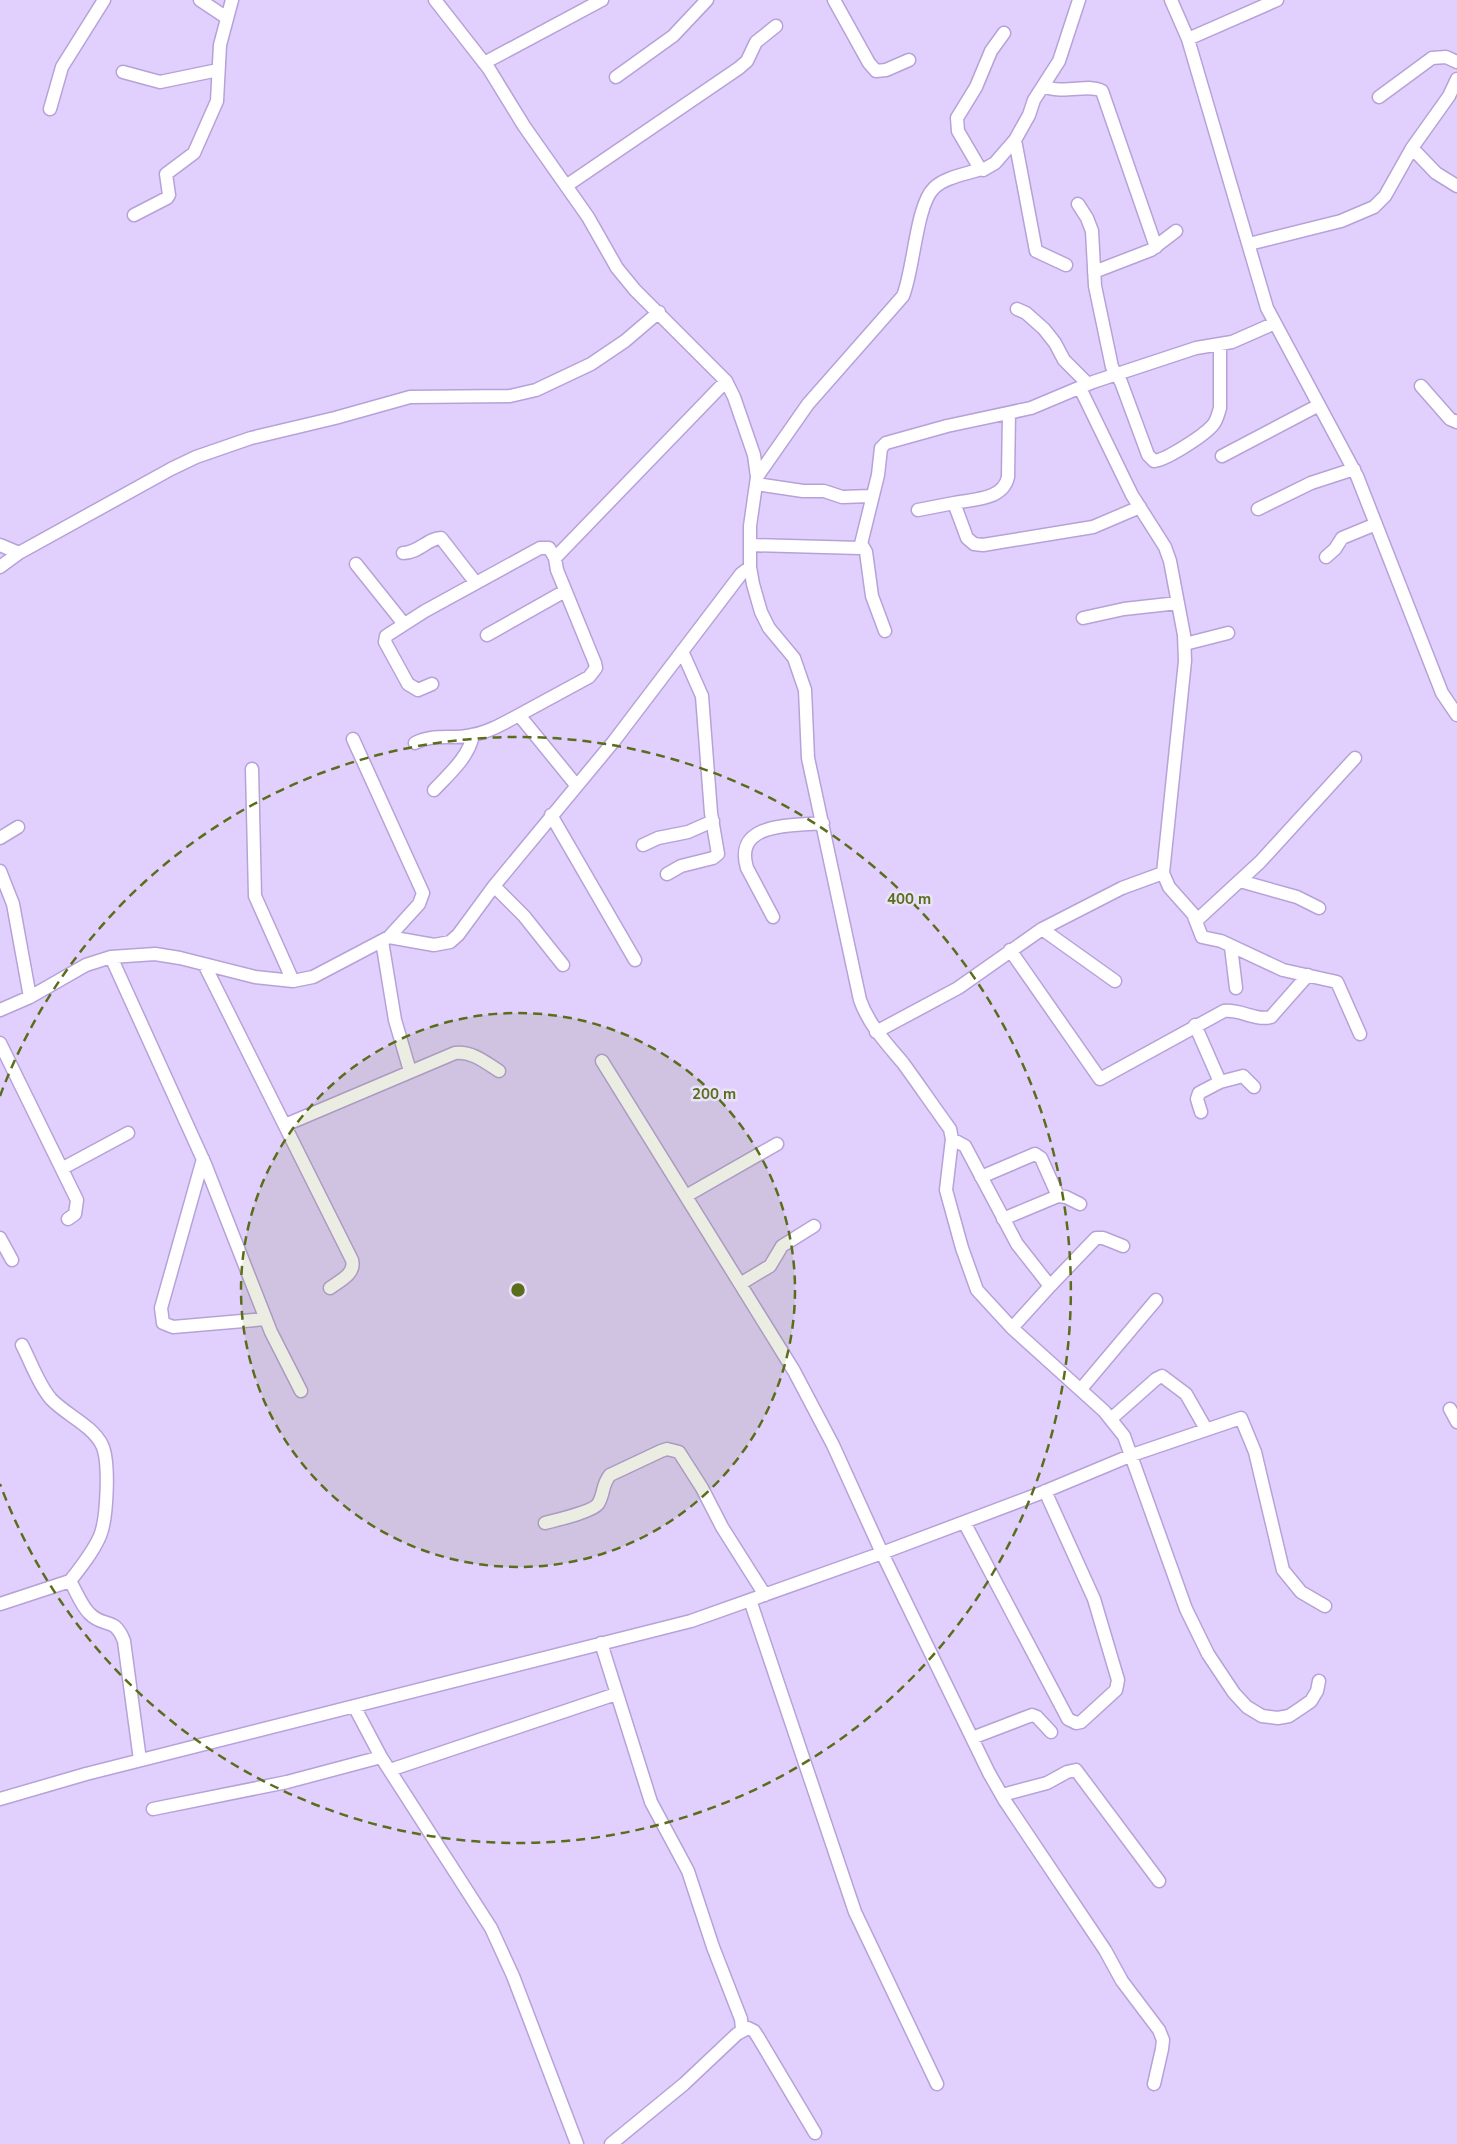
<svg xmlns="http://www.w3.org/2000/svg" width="1457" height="2144" viewBox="0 0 1457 2144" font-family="'Nunito Sans',sans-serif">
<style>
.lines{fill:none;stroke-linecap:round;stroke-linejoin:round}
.minor-casing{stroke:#b6a2d8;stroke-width:15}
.minor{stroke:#fff;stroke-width:12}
.ring{fill:none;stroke:#5a6d1b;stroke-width:2.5;stroke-dasharray:9 6}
.centre{fill:#5a6d1b;stroke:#eae2f9;stroke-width:2.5}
.ring-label{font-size:15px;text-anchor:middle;font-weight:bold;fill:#5a6d1b;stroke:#eae2f9;stroke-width:5;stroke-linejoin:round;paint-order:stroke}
</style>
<rect width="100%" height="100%" fill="#e1d0fd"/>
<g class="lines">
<defs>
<path id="minor" d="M200,0l27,18
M435,0l54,69 35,57 64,91 29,51 18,22 91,91 8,16 20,58 3,22 -7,49v41l3,17 8,28 8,16 25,30 11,32 3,68 52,242c9,25 26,43 43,63 16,22 31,44 47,66l2,10 -6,51 16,58 15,42 35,38 92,83 20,25 62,173 22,45 26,39 13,14 15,9 16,2 11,-2 12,-8 10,-7 6,-10 2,-10
M834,0l35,63 7,8 10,-1 23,-10
M1171,0l17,39 79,269 90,168 85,217 15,22
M1004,33l-13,18 -15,36 -19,31 1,13 21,36 4,3 12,-7 20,-23
M1188,39l89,-39
M484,63l118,-63
M123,72l37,10 58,-12
M616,77l57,-41 34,-36
M1043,86c20,9 47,-3 59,5l54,156
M1379,97l53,-39 14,-1 11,5
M50,109l12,-42 42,-67
M1412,148l24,25 21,13
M566,186l173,-118 8,-7 9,-19 20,-16
M1078,204l9,14 5,13 3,55 17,81 9,15 27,73 6,6c12,-1 49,-25 58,-35 5,-5 6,-12 8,-18v-64
M134,215l33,-17 2,-3 -3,-21 28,-21 23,-52 3,-56 12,-45
M1249,244l92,-23 33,-14 11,-11 27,-48 37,-52 8,-17
M1066,265l-30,-14 -21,-111 14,-25 5,-15 25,-39 20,-61
M1094,272l57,-22 25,-19
M1017,309l9,4 18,16 11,14 9,17 24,24
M1421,386l29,33 7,3
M1009,413l-1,64c-5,23 -34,22 -54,26l13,35 7,6 9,1 110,-18 47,-20
M1222,456l97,-51
M757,477l51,-73 95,-108c11,-27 13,-91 31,-108 11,-11 33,-14 47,-19
M756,484l47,7h21l18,6 29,-1
M1258,509l53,-26 43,-14
M918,510l36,-7
M0,545l19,8
M750,545l110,3 18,-73 3,-27 5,-5 61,-17 84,-18 62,-26 103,-34 36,-6 43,-19
M862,545l4,7 6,44 13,35
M403,553c16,0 25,-15 38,-15l35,45
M1326,557l9,-8 7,-11 34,-14
M356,564l48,60
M0,567l19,-14 152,-84 25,-12 55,-19 84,-20 75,-21 100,-1 26,-6 55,-26 34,-23 34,-29
M1083,618l41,-9 54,-6
M487,635l78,-44
M1185,644l43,-11
M432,684l-14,6 -10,-6 -23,-42 1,-6 39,-25 115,-63h9l6,10
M353,739l70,154 -4,11 -30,33
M415,743c18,-10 37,-3 57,-8 17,-3 32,-12 47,-20
M252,769l3,127 38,85
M576,785l-57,-70 70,-38 7,-9 -1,-5 -38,-93 -2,-12 171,-177
M434,790c15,-16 35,-33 39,-55
M551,815l84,145
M0,838l18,-11
M643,845l15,-7 30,-6 25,-11
M0,871l13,33 17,93
M1163,873l6,14 24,27 9,23 19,4 62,29 54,12 23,52
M667,874l14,-8 32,-8 5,-4 -7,-41 -9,-117 -20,-45
M1240,881l57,16 22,11
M494,886l30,30 39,49
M773,917l-26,-49c-14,-47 47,-42 76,-45
M1196,921l64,-59 95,-104
M1042,929l73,52
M382,941l13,79 15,51
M1231,947l5,41
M1010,950l90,129 124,-68c17,-2 30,10 47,6l37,-42
M111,957l94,207 66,168 30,59
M204,964l148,296c4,14 -13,21 -22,28
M0,1010l30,-13 56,-32 25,-8 44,-3 25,4 75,19 38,4 20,-4 76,-40 45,8 16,-3 8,-7 36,-49 120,-145 127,-167 9,-7
M1195,1025l25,57 23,-6 11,11
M876,1032l82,-44 84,-59 80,-41 41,-15 22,-212 -1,-26 -14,-74 -5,-14 -33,-52 -52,-107
M0,1043l77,157 -2,14 -7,5
M602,1061l192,310 39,74 49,108 107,220 16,28 100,149 17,31 37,49 4,10 -1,9 -8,35
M1201,1112l-4,-13 2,-6 21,-11
M285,1125l170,-72c17,-2 30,9 44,18
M952,1139l13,7 52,98 33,42 -38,42
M203,1159l-42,149 2,15 10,4 93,-8
M63,1168l65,-35
M981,1177l54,-23 6,4 17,38
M686,1196l91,-52
M1003,1219l55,-23 8,1 14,7
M0,1238l12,22
M740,1284l30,-18 12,-20 32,-20
M1050,1286l46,-48h7l20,8
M22,1345c9,17 16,39 29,54 15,16 41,26 51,46 8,17 5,74 -2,91 -7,16 -19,31 -30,45 6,10 11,24 19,32 15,16 25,2 35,28l16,119
M1081,1389l75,-89
M1450,1409l7,13
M1112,1418l44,-39 6,-3 24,18 20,35
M964,1522l104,197 8,4 5,-1 35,-32 2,-10 -24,-81 -49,-108
M545,1523c11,-3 47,-11 53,-19 6,-9 4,-20 12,-29l51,-24 6,-2 12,3 23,36 20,39 43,68
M750,1600l105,312 82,172
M0,1604l70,-23
M601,1643l50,159 37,69 25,76 28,72 1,10
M972,1738l60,-23 5,2 14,15
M381,1757l110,171 22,48 64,168
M390,1770l226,-76
M1002,1795l45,-12 20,-11 9,-2 83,111
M0,1799l86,-25 605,-153 191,-68 159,-60 91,-38 109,-37 14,34 28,118 18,22 24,14
M153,1809l134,-27 94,-25 -27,-51
M611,2144l73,-60 53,-50 11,-6 6,3 4,6 57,96"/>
</defs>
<!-- minor casing -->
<use href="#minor" class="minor-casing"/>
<!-- minor -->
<use href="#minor" class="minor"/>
</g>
<!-- distance rings -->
<circle cx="518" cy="1290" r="277" fill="#5a6d1b" fill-opacity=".12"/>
<g class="ring">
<circle cx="518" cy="1290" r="277"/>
<path d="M0 1096A553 553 0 1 1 0 1484"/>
</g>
<circle cx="518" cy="1290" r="8" class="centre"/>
<g class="ring-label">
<text x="909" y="904">400 m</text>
<text x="714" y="1099">200 m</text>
</g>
</svg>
